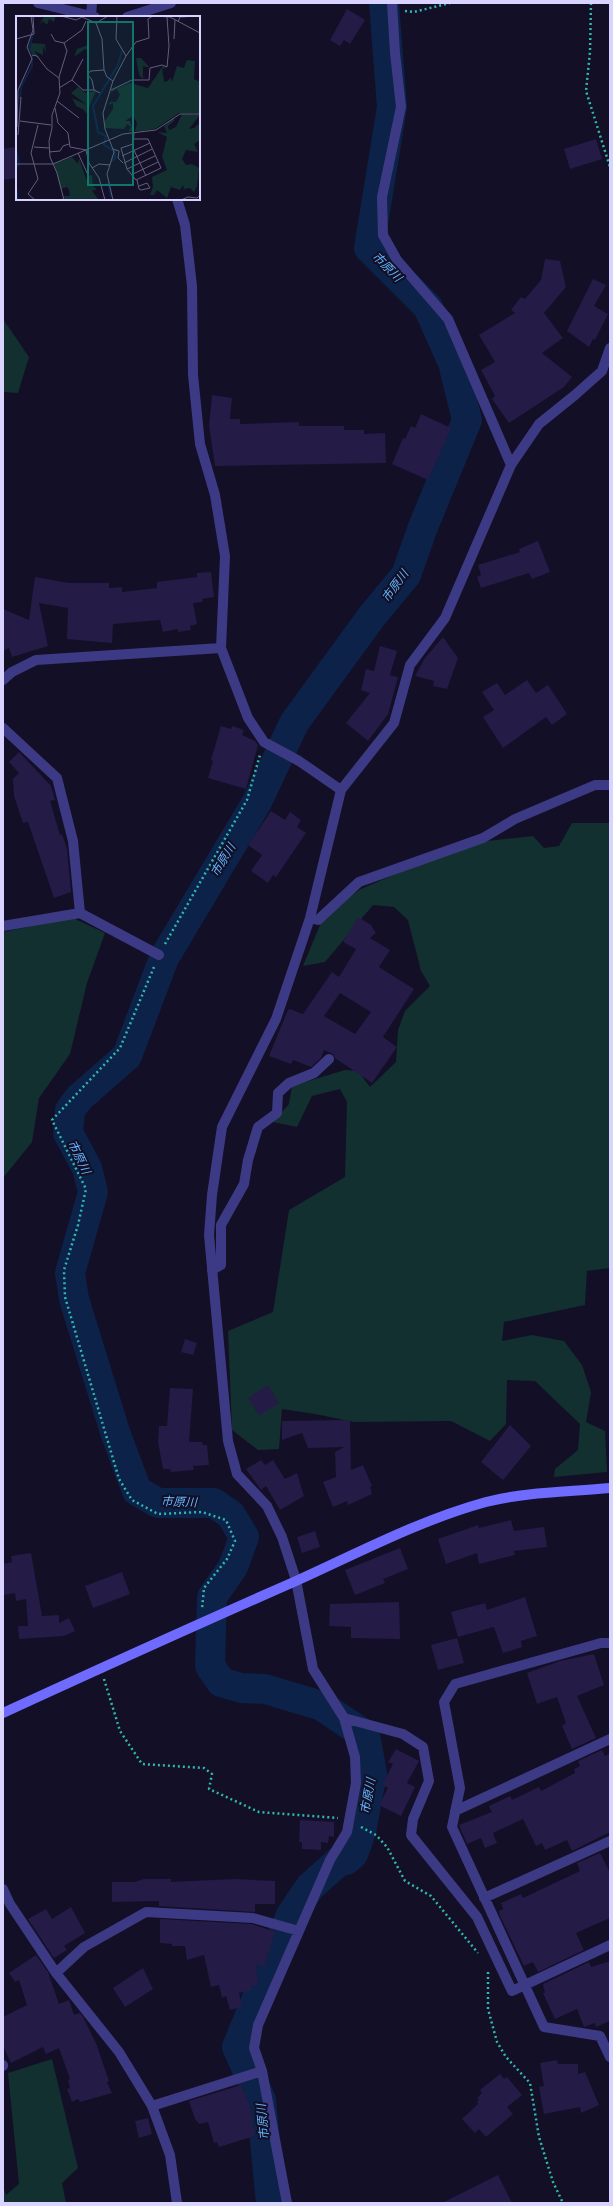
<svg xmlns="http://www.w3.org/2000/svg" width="613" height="2206" viewBox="0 0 613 2206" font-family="Arial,'Noto Sans JP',sans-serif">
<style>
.green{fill:#12302f}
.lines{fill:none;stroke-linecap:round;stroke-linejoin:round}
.river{stroke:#0c2248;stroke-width:30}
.building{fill:#241b47;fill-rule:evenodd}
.path{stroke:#2fb8b0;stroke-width:2.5;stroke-dasharray:2 3;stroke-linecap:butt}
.lane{stroke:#3d3a85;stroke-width:10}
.street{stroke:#3d3a85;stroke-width:10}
.secondary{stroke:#6f6bff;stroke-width:10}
.labels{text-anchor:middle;stroke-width:4;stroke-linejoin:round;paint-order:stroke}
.water-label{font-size:12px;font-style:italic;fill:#62b6ff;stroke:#130f26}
.inset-river{fill:none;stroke:#0c2248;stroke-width:2}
.inset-road{fill:none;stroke:#625e7d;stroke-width:1}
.view{fill:#0f766e;fill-opacity:0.15;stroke:#0f766e;stroke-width:2}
.inset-edge{fill:none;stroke:#d9d4ff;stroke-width:2}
</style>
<rect width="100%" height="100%" fill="#130f26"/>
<!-- green -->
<path class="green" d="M3,319l26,38 -11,36 -15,-1z
M572,823h38v445l-23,3 -2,34 -81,17 -2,19 30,-6 32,6 18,24 9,27 -5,30 19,9 2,41 -53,5 1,-8 23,-19 2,-26 -45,-43 -28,-1 -1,44 -16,17 -39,-20 -97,1 -39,-8 -33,-5 -3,40 -21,1 -26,-20 -4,-99 45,-19 16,-102 56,-33 2,-75 -7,-13 -28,7 -15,31 -24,-5 16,-18 3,-18 53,-16 13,1 12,16 26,-25 2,-32 7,-19 25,-25 -9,-15 -13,-51 -14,-13 -21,-2 -48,57 -22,4 22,-53 36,-24 65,-28 61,-20 46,-5 11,12 15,-2z
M73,918l32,15 -18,50 -17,71 -31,44 -7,44 -29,36v-246z
M52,2059l26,109 -16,15 4,20h-63v-16l3,8 13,-11 -11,-111z"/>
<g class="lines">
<!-- river -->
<path class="river" d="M271,2203l-10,-103 -24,-53 54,-132 19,-28 28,-25 8,-2 7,-6 8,-22 11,-59 -7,-38 -43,-29 -57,-17 -24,-1 -20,-6 -11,-16 2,-69 21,-30 11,-30 -13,-22 -17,-12h-56l-21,-12 -22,-59 -41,-133 -4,-26 23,-81 -6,-24 -19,-35 2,-23 9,-12 48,-42 37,-98 93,-156 37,-79 78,-107 34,-41 17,-48 44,-107 -14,-57 -25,-56 -59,-59 23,-141 -8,-104"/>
</g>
<!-- building -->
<path class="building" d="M347,9l18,11 -15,24 -6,-4 -4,6 -10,-6z
M596,139l6,20 -32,10 -6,-20z
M14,147l1,4h2v27l-14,2v-31z
M545,259l15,2 6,26 -22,26 19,25 -21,15 30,24 -8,10 -55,36 -17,-24 3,-3 -14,-26 14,-8 -16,-27 36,-22 -4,-3 10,-13 4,2 16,-19z
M593,279l13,6 -12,21 14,8 -13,26 -2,-1 -4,8 -22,-16z
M212,395l20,3 -2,21h10v5l59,-2v4h45v4h20v4l21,-1 1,30 -171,3 -6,-40z
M421,414l30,14 -23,52 -36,-16 11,-26 2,1 6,-13 4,2z
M538,541l12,31 -18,7 -3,-6 -48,15 -4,-11 4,-2 -3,-10 42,-13 -1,-3z
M211,572l3,25 -12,2 1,3 -10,1 4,21 -7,2 1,4 -13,2v-3l-15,3 -3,-12 -47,4 -1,19 -45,-4 1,-31 -29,-5 9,43 -36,11 -3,-9 -6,3v-42l26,11 6,-43 34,6h40v5l13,-1v5l35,-4v-6l40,-5v-4z
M443,637l15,21 -11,31 -14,-3 1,-5 -19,-5 10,-18z
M380,646l17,5 -7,24 8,2 -10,37 -20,27 -22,-18 24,-30 -9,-3 5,-21 8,2z
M527,680l9,13 12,-8 19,29 -15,11 -6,-8 -43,31 -20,-31 11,-7 -12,-18 15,-9 8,12z
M221,726l10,3 1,-3 12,4 -2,5 13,6 3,4 -12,44 -38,-11 5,-17 -2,-1z
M19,752l32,34 4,14 -5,1 10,34 2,-1 5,15 4,43 -17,6 -26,-76 -5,1 -9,-27 -1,-17 6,-6 -10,-11z
M271,811l14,9 5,-8 11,8 -4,7 9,6 -30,44 -3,-2 -5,8 -17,-12 11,-16 -14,-10z
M358,917l13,8 5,8 -6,5 20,12 -11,17 35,22 -31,48 14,10 -25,36 -37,-25 -2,-4 -9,-4 -3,8 -10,9 -18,-7 -2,4 -22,-8 19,-46 2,-1 13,5 29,-42 7,5 17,-28 -13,-7zM340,993l31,19 -16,22 -31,-18z
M185,1339l12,4 -4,12 -12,-3z
M268,1385l11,18 -20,13 -11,-18z
M170,1388l23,1 -4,53h13l1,3h4l2,20 -16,1 1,4 -23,2 -1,-3h-7l-5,-27 1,-16h8z
M350,1420l1,50 12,-5 9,21 -2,1 2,7 -24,11 -1,-4 -14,6 -10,-25 13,-5 -1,-25 9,-5 -36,1 -6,-15 -20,7v-19z
M510,1425l21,21 -28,34 -22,-18z
M261,1460l4,5 8,-5 12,19 12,-6 7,23 -24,14 -14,-24 -5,4 -15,-21z
M511,1520l3,11 30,-4 3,20 -33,4 1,4 -36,9 -2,-11 -31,11 -8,-25 40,-14 1,3z
M315,1531l5,16 -18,6 -5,-16z
M400,1548l8,21 -25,10 2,4 -30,12 -10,-25z
M31,1553l11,63 17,-1v8l10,-5 6,13 -11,5 -45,3 -1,-13h10l-2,-27 -10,2 -1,-8 -12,2v-31l9,-2 -1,-6z
M122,1572l8,22 -37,14 -8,-22z
M525,1597l12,39 -16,5 1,6 -19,6 -9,-26 -36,10 -7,-25 34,-9 2,7z
M399,1602l1,37 -49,-1v-11l-22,-1 1,-22z
M457,1638l7,25 -26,7 -7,-25z
M594,1654l10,31 -27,11 19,42 -24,11 -10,-23 4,-3 -9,-26 -20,7 -10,-31 33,-12z
M396,1749l23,12 -12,22 8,4 -14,29 -22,-11 9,-17 -6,-3 11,-21 -5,-2z
M602,1750l3,6 5,-3v79l-38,19 -5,-11 -22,10 -3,-7 -6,3 -13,-27 -30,14 4,10 -12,5 -4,-10 -14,6 -8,-19 33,-13 -3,-6 21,-10 2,4 27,-13 2,4 34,-18 -1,-4 6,-3 -2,-5z
M300,1820l34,2v15l-5,-1 -1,7 -7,-1v8l-19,-1v-7h-3z
M600,1853l10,20v45l-34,15 8,17 -46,22 -5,-10 -9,4 -24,-50 -1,-5 4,-2 -2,-6 20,-9 2,4 57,-27 -3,-8z
M144,1879h27v3l63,-3 41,2v23h-20v8l-96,-6v-5l-47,1v-20h23z
M71,1907l14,26 -21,13 3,4 -13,8 -26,-39 18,-10 6,10z
M160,1919l92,5 23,8 -11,35 -8,-3 2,21 -7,1 1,4 -13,3 3,14 -12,3 -4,-14 -4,2 -3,-13 -8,2 -7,-32 -17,5 -2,-14h-13v-2l-12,-1z
M36,1955l12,17 11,32 10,-4 5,15 6,-2 3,4 13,26 13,38 -2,1 5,11 -32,9 -2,-3 -6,3 -5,-13 3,-1 -2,-8 2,-1 -11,-31 -13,6 -3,-7 -32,16 -8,-17v-29l24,-12 -8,-25 -4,2 -6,-9z
M610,1961v60l-14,6 -1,-4 -11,4 -7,-18 -22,10 -12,-26h2l-2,-9 46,-22 2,5z
M143,1968l10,21 -28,18 -12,-19z
M557,2060l1,4h20v10l7,-2 14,33 -18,8 -1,-6 -36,7 -5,-27 5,-1 -4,-23z
M500,2074l4,5 3,-2 15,18 -15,12 6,7 -27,23 -7,-8 -4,4 -13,-14 16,-15 -1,-2 2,-2 -2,-2 5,-5 -2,-3z
M241,2085l9,22 5,29 -36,11 -2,-5 -3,1 -6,-21 -9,2 -4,-5 -6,-18z
M148,2118l4,16 -13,4 -4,-17z
M498,2175l14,28h-70z"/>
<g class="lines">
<!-- path -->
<path class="path" d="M591,3l-1,49 -4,39 24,76
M405,11l9,1 36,-9
M165,944l82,-144 13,-45
M154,967l-34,81 -68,72 34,69 -8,36 -14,45 1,27 54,182 13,21 26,14 44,-2 24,8 9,21 -8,18 -23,29 -2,21
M104,1679l16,52 22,33 62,4 8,6 -3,15 50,23 79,6
M361,1827l15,8 11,12 18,34 26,15 47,57
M488,1972v37l9,33 9,15 24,26 9,54 14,45 10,21"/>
<!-- lane -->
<path class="lane" d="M212,1270l9,-5v-40l23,-41 4,-24 10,-33 19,-14 1,-20 11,-10 25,-10 15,-14"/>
<!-- street -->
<path class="street" d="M38,3l57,14
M91,16l1,-13
M127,17l44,-14
M177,199l8,26 7,61 1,89 7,69 15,51 10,61 -4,92 27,70 16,24 35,19 42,29
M511,465l28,-41 36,-29 27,-24 8,-23
M3,680l9,-8 24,-12 185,-12
M3,728l54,50 16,63 7,72
M310,918l8,2 41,-38 124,-44 32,-19 80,-34h15
M3,926l77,-13 79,42
M610,1643h-9l-146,41 -11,18 16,86 -8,39 92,200 56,9 10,21
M344,1718l59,16 20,13 6,34 -16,38 -2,16 66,82 35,74 98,-46
M455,1811l155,-72
M3,1889l7,15 46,69 63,79 33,54 18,49 7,48
M484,1898l126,-57
M56,1973l28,-26 62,-35 107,6 46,13
M3,2065v1
M152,2106l110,-35
M287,2203l-25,-132 -8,-23 4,-23 72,-165 17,-28 9,-49 -1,-26 -11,-39 -31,-49 -17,-89 -14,-43 -15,-31 -30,-32 -9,-33 -19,-206 3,-40 10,-68 54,-108 34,-101 31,-128 53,-67 16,-58 35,-47 66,-153 -63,-146 -51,-59 -14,-25 -1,-38 19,-90 -6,-54 -3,-50"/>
<!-- secondary -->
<path class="secondary" d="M3,1713c98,-45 195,-89 293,-132 62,-28 124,-61 190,-79 39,-10 84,-10 124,-14"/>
</g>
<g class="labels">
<!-- water labels -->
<g class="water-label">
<text transform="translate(387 267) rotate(45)" y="4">市原川</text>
<text transform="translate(395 586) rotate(-54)" y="4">市原川</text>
<text transform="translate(223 860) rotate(-59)" y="4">市原川</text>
<text transform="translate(79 1157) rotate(64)" y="4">市原川</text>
<text transform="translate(179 1502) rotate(2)" y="4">市原川</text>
<text transform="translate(368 1796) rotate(-80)" y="4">市原川</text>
<text transform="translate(263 2122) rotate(-96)" y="4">市原川</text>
</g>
</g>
<!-- overview -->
<g transform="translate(16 16)">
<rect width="184" height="184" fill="#130f26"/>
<path d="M40,0l-2,6 -5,-3 -2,6 -4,-4 -4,4 5,-8zM14,27l15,1 1,9 -3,-7v9l-9,-4 6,7 -9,-5 -3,-7zM72,29l1,6 -4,-2 -11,8 3,-8zM120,42h5l9,10 -7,-2v11l3,1h-4l-3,-3zM171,44l8,1 -1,18 6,3v31h-21l-24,16 -13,2h-7l2,-8 -4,-7 -8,5h5l3,10h-4l2,-4 -4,-3 -3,5 -19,-1v-7l8,-12v-6l-5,2 2,-3h6l4,-7 -3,-6 -7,4 2,-3 18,-7 18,5 15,-22 3,2 -4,1 2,12 2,1 5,-4 1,4 5,-16 7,2zM62,71l8,6 10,-2 -10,23 -2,-4 -8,-4 -4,-8 15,7 -16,-12zM166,98l18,1 -11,14 5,-1 6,-5v17l-6,4 4,8 -12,-2 -4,9 4,6 6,-1 7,4 -2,18 -3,6 -4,-4 -6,1 -1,-4 -3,5 -9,-3 -4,11 -10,-8 -3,5h-4l3,-8 -1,-10 15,-7 -5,-13 5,-20 -10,-5 10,1 -3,-7 9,-8 2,2 -7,6 1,4 7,-3zM56,141l6,7 1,-6 9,26v-8l4,-1 1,11 4,3 -5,2 7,9h-34l-1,-4h6l-1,-6 -2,-3 -6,2 -7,-25z" fill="#12302f"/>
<path class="inset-river" d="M13,34l4,-16M4,83l1,-12 11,-21v-12M0,134l3,13 -3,5M95,146l4,-4v-7l-11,-6 2,-9 -8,-4 -5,-26 25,-41 4,-14M92,167l3,14M0,171l2,13"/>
<path class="inset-road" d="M45,0l15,4 6,-3 14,6 12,-7M137,0l17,1 30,16M162,6l2,-5 18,-1M80,7l6,16 2,31 3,7 6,4M35,18l4,7 9,2M0,23l18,-5 -1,-18M158,23l1,-19M48,27l18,-13 4,-9M16,39l5,1 10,13 12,9M110,40l10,-14 13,-4 -1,-19 5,-3M56,64l11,10h11l6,3M43,72l13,-8 11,-21M78,74l-2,-10 -5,-6 4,-3 13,-1M95,74l21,-10h17l1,-12 12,-3 5,2 2,-21 -2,-29M41,85l22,17M39,92l3,15 10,10 2,14 16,3M4,105l31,4M1,111l1,-37 14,-31 -5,-12 6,-17 -2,-14M118,116l-1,16 13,28M2,119l3,-38M117,128l-12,4 6,21 9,11 25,-12 -13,-29h-14M18,131l15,1M97,133l6,2 -1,7 5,5M70,134l3,13 10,15 6,22M33,136l11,-1 3,-5 6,-2M62,137l10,22M106,140l28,-13M108,147l28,-14M0,148h37l70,-30 33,-4 24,-16h20M76,152l7,-4 11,1M111,153l28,-13M117,158l25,-12M121,164l2,9 2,1 9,-2 -3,-5 -8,3M19,184l-7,-6 10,-15 -7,-26 7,-28M48,184l-7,-27 -7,-16 -1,-16 3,-13v-13l8,-22 -1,-16 8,-26 -3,-8M97,184l-6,-26 7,-22 -9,-23 -2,-16 10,-32 13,-25 -10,-17 1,-23M165,184l7,-3 9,1 3,-3"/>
<path class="view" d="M72,6h45v163h-45z"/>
<rect width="184" height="184" class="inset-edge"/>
</g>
<!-- border -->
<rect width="613" height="2206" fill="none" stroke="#d9d4ff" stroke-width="8"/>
</svg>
